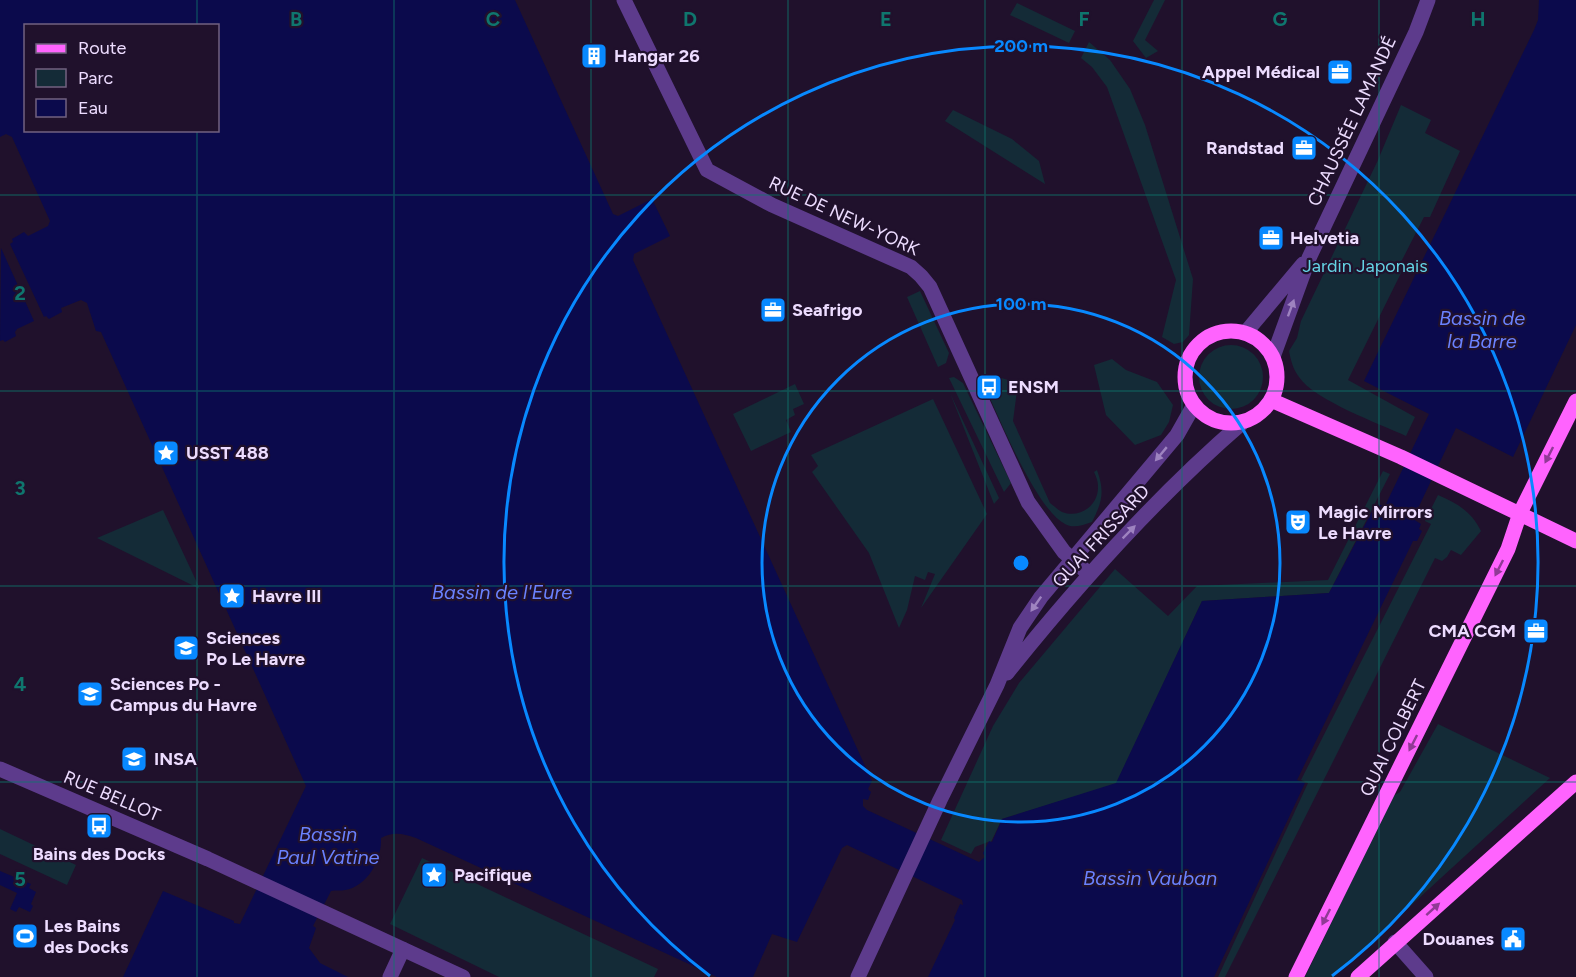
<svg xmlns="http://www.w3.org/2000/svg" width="1576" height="977" viewBox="0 0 1576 977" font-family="Figtree,sans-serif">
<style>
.green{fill:#142b37}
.water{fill:#0b0a4c;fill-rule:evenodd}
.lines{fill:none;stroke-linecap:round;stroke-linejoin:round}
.minor{stroke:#5d3b8c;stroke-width:15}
.major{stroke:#ff63fe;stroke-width:15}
.oneway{fill:#9e83c0}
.oneway2{fill:#903a95}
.grid{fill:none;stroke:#0f766e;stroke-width:1.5;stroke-opacity:0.55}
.ring{fill:none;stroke:#0889ff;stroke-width:3}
.labels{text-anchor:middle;stroke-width:4.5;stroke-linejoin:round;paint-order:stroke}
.poi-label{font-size:18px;font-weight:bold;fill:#eddcff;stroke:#20112c;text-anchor:start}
.street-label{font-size:18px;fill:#eddcff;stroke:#20112c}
.park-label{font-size:18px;fill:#64d3e4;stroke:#20112c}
.water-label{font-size:20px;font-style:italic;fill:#6a82ff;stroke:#20112c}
.grid-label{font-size:20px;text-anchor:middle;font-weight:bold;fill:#0f766e;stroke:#20112c;stroke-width:4.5;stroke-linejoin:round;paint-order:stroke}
.centre{fill:#0889ff;stroke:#20112c;stroke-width:3}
.ring-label{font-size:18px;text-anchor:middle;font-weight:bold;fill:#0889ff;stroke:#20112c;stroke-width:4.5;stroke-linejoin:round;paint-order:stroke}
</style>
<rect width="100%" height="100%" fill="#20112c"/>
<!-- green -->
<path class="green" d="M1154,0h11l-20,40 13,11 -12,7 -13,-17z
M1017,3l58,28 -6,12 -59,-28z
M1089,42l21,18 20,29 15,36 48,154 -4,56 -6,7 -9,2 -12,-7 14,-57 -69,-193 -15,-20 -11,-9z
M1401,105l30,15 -6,13 35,18 -30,66h-6l-23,45 3,5 -56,113 67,37 -9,19c-26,-12 -92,-36 -107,-59 -6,-8 -8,-16 -10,-26l8,-13 4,-17 77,-161z
M953,110l59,29 27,22 6,23 -100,-63z
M920,291l29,62 -3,10 -8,4 -31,-70z
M1199 377a32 32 0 1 1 64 0a32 32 0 1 1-64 0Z
M1112,359l14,11 31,12 16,23 -4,17 -8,13 -26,10 -29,-30 -12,-50z
M995,376l23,7 -5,38 37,82c4,3 8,7 12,9 18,7 37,-7 36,-26 0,-5 -2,-10 -4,-14l3,-2c8,22 5,32 -5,52 -9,3 -19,7 -27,2 -30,-16 -66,-108 -82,-141z
M954,377l9,6 48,100 -7,9 -55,-114z
M795,384l9,20 -11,5 2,6 -9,5 5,12 -40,19 -18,-37z
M950,393l49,105 -5,6z
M933,399l54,115 -66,94 14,-34 -7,-2 -3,8 -10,-4 -8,34 -8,18 -30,-75 -57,-81 6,-6 -7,-11z
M1383,471l7,3 -61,119 -127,8 -86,183 -114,35 -11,23h-3l-13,5 -4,7 -30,-14 52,-114 26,-43 96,-114 53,47 29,-30 131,-6z
M1438,495c20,9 33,16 43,36l-20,24 -10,-5 -4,7 -5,4 -7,-3 -210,419h-7l90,-194 -7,-3 130,-256 -6,-3z
M163,510l37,79 -103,-51z
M1438,724l112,54 -217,199h-28l88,-181 7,-4z
M0,829l76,36 -9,20 -67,-31z
M422,858l236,111 -4,8h-155l-109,-53z"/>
<!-- water -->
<path class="water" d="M0,0h515l98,214 5,2 34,-17 18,37 -36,18 -1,6 239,521 -4,8 3,3 -3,8 -5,-1v7l4,4 112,52 6,-5 -2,-4 6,-12 3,1 10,-23 114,-36 86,-182 127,-8 47,-89 9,2 44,-92 -65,-33 170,-351 4,-10 1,-20h37v325l-63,132 -57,-29 -43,91 8,5 -2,5 3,2 -5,10h-4l-116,239 8,3 -91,194h-286l27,-57 -1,-2 6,-14 3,1 -1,-5 -115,-55 -5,3 -45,94 -25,-8 -19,43h-36l-301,-139c-13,-4 -22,-7 -35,0 1,21 -13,48 -36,52 -4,1 -10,0 -14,1l-18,35 3,2 -7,20 11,15 28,14h-225l40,-86 71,30v2l6,1 66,-138 -205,-454 -5,-1 -9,-28 -6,-3 -20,8 1,4 -13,7 -3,-3 -2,1 -34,-73 3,-2 -1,-3 12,-7 4,4 20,-10 2,-5 -38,-84 -6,-3 -6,3zM26,26h192v104h-192z
M1,248l33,73 -17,8 -2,3 1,4 -11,6 -2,-2 -3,1z
M0,871l31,13 -2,4 7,4 -5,12 2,2 -3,6 -11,-5 -3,5 -6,-3 7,-16 -17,-8z"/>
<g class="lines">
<!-- minor -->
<path class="minor" d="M624,0l83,170 65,35 139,62 10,9 9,11 98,215 36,50 25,22
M1246,332l57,-68
M1273,357l36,-99 107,-226 12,-32
M1007,673c72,-90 149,-176 236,-251
M0,769l208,90 255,118
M1395,942l31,35
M390,977l13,-28
M858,977l82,-177 57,-115 23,-57 21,-31 136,-162 17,-30"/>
<!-- major -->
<path class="major" d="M1185 377a46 46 0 1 1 92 0a46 46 0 1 1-92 0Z
M1271,400l130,57 175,84
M1296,977l212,-428 12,-36 56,-112
M1358,977l218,-195"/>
</g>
<!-- one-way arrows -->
<defs><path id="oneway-solid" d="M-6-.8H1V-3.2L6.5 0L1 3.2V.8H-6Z" transform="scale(1.5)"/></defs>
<g class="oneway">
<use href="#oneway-solid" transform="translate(1291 308) rotate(-70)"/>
<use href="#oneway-solid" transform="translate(1161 454) rotate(130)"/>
<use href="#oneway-solid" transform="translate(1129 532) rotate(-45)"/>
<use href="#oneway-solid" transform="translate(1036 604) rotate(125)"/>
</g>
<g class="oneway2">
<use href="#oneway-solid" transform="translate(1549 455) rotate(117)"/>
<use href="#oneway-solid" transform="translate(1499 568) rotate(117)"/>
<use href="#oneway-solid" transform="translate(1413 743) rotate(117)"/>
<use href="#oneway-solid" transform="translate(1433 909) rotate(-42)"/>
<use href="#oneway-solid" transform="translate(1326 917) rotate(117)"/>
</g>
<!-- grid -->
<path class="grid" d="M197,0v26M394,0v977M591,0v977M788,0v977M985,0v977M1182,0v977M1379,0v977M197,130v847M0,195h1576M0,391h1576M0,586h1576M0,782h1576"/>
<!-- distance rings -->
<g class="ring">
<circle cx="1021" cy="563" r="259"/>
<path d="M710 976A517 517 0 1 1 1332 976"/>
</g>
<!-- icons -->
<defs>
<symbol id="building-square" viewBox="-11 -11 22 22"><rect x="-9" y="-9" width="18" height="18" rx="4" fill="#0889ff" stroke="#20112c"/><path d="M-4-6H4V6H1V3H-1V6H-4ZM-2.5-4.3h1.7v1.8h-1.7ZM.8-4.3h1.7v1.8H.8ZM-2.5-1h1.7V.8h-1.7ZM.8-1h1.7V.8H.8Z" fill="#fff"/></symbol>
<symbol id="office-square" viewBox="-11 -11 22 22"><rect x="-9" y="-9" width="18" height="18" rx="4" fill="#0889ff" stroke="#20112c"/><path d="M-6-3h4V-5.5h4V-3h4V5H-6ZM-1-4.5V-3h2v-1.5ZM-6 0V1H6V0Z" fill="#fff"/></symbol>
<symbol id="bus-square" viewBox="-11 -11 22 22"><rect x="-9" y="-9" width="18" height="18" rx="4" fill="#0889ff" stroke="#20112c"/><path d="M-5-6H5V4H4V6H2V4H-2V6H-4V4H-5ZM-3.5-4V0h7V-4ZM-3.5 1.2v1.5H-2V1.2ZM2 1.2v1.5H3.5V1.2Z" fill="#fff"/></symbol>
<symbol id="sight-square" viewBox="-11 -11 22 22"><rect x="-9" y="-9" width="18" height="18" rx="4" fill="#0889ff" stroke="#20112c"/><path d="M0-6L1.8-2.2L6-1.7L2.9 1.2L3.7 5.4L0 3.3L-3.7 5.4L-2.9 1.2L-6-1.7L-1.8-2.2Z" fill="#fff"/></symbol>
<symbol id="theatre-square" viewBox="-11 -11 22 22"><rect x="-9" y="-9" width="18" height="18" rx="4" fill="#0889ff" stroke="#20112c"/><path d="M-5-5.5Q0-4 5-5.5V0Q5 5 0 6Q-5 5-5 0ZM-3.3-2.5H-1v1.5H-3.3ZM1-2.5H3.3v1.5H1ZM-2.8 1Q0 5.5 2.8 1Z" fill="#fff"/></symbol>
<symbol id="university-square" viewBox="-11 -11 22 22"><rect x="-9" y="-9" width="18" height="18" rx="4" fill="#0889ff" stroke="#20112c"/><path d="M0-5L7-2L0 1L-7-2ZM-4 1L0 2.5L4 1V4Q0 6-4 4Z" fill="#fff"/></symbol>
<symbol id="stadium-square" viewBox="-11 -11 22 22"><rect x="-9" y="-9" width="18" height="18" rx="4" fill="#0889ff" stroke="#20112c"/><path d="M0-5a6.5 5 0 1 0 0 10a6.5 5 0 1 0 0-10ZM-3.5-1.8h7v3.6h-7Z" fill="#fff"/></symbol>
<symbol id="civic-square" viewBox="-11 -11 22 22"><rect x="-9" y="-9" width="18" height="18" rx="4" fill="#0889ff" stroke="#20112c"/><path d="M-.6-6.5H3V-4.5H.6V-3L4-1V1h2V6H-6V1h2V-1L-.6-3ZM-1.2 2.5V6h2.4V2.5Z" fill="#fff"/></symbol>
</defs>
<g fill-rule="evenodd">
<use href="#building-square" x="579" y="41" width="30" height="30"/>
<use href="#office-square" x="1325" y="57" width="30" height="30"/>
<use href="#office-square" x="1289" y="133" width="30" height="30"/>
<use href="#office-square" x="1256" y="223" width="30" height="30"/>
<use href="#office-square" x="758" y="295" width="30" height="30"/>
<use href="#bus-square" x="974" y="372" width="30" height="30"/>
<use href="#sight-square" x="151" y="438" width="30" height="30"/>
<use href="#theatre-square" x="1283" y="507" width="30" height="30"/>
<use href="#sight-square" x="217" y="581" width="30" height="30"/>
<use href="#office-square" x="1521" y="616" width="30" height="30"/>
<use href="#university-square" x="171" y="633" width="30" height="30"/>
<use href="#university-square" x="75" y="679" width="30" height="30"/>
<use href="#university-square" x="119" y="744" width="30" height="30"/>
<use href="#bus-square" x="84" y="811" width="30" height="30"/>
<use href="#sight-square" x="419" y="860" width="30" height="30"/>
<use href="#stadium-square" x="10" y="921" width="30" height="30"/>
<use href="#civic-square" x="1498" y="924" width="30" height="30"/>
</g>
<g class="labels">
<!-- poi labels -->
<g class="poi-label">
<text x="614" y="62">Hangar 26</text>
<text x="1320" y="78" text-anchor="end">Appel Médical</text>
<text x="1284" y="154" text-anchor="end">Randstad</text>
<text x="1290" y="244">Helvetia</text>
<text x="792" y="316">Seafrigo</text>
<text x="1008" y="393">ENSM</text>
<text x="186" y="459">USST 488</text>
<text x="1318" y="518">Magic Mirrors<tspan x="1318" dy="21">Le Havre</tspan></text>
<text x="252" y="602">Havre III</text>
<text x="1516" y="637" text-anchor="end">CMA CGM</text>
<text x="206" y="644">Sciences<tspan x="206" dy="21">Po Le Havre</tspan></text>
<text x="110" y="690">Sciences Po -<tspan x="110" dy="21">Campus du Havre</tspan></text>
<text x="154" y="765">INSA</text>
<text x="99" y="860" text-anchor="middle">Bains des Docks</text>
<text x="454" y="881">Pacifique</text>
<text x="44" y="932">Les Bains<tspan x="44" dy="21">des Docks</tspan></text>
<text x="1494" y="945" text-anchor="end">Douanes</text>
</g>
<!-- street labels -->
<g class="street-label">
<text transform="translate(1352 121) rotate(-65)" y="6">CHAUSSÉE LAMANDÉ</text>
<text transform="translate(844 216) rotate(25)" y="6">RUE DE NEW-YORK</text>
<text transform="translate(1101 536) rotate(-47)" y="6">QUAI FRISSARD</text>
<text transform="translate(1393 738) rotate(-64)" y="6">QUAI COLBERT</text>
<text transform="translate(112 796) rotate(23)" y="6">RUE BELLOT</text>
</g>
<!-- park labels -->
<g class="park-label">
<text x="1365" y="272">Jardin Japonais</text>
</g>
<!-- water labels -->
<g class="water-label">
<text x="1482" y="325">Bassin de<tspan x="1482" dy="23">la Barre</tspan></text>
<text x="502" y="599">Bassin de l'Eure</text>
<text x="328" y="841">Bassin<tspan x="328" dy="23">Paul Vatine</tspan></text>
<text x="1150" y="885">Bassin Vauban</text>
</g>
</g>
<g class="grid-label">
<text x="296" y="26">B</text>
<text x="493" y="26">C</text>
<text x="690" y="26">D</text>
<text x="886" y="26">E</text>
<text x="1084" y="26">F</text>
<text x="1280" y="26">G</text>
<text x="1478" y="26">H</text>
<text x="20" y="300">2</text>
<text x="20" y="495">3</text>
<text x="20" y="691">4</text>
<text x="20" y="886">5</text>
</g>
<circle cx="1021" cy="563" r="9" class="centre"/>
<g class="ring-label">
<text x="1021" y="52">200 m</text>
<text x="1021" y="310">100 m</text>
</g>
<!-- legend -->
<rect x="24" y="24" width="195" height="108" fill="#20112c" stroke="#726280" stroke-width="1.5"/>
<rect x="36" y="44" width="30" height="9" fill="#ff63fe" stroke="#726280" stroke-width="1.5"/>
<text x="78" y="54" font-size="18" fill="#eddcff">Route</text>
<rect x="36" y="69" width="30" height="18" fill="#142b37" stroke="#726280" stroke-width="1.5"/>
<text x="78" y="84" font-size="18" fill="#eddcff">Parc</text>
<rect x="36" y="99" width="30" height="18" fill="#0b0a4c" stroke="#726280" stroke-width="1.5"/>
<text x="78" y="114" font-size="18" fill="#eddcff">Eau</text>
</svg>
